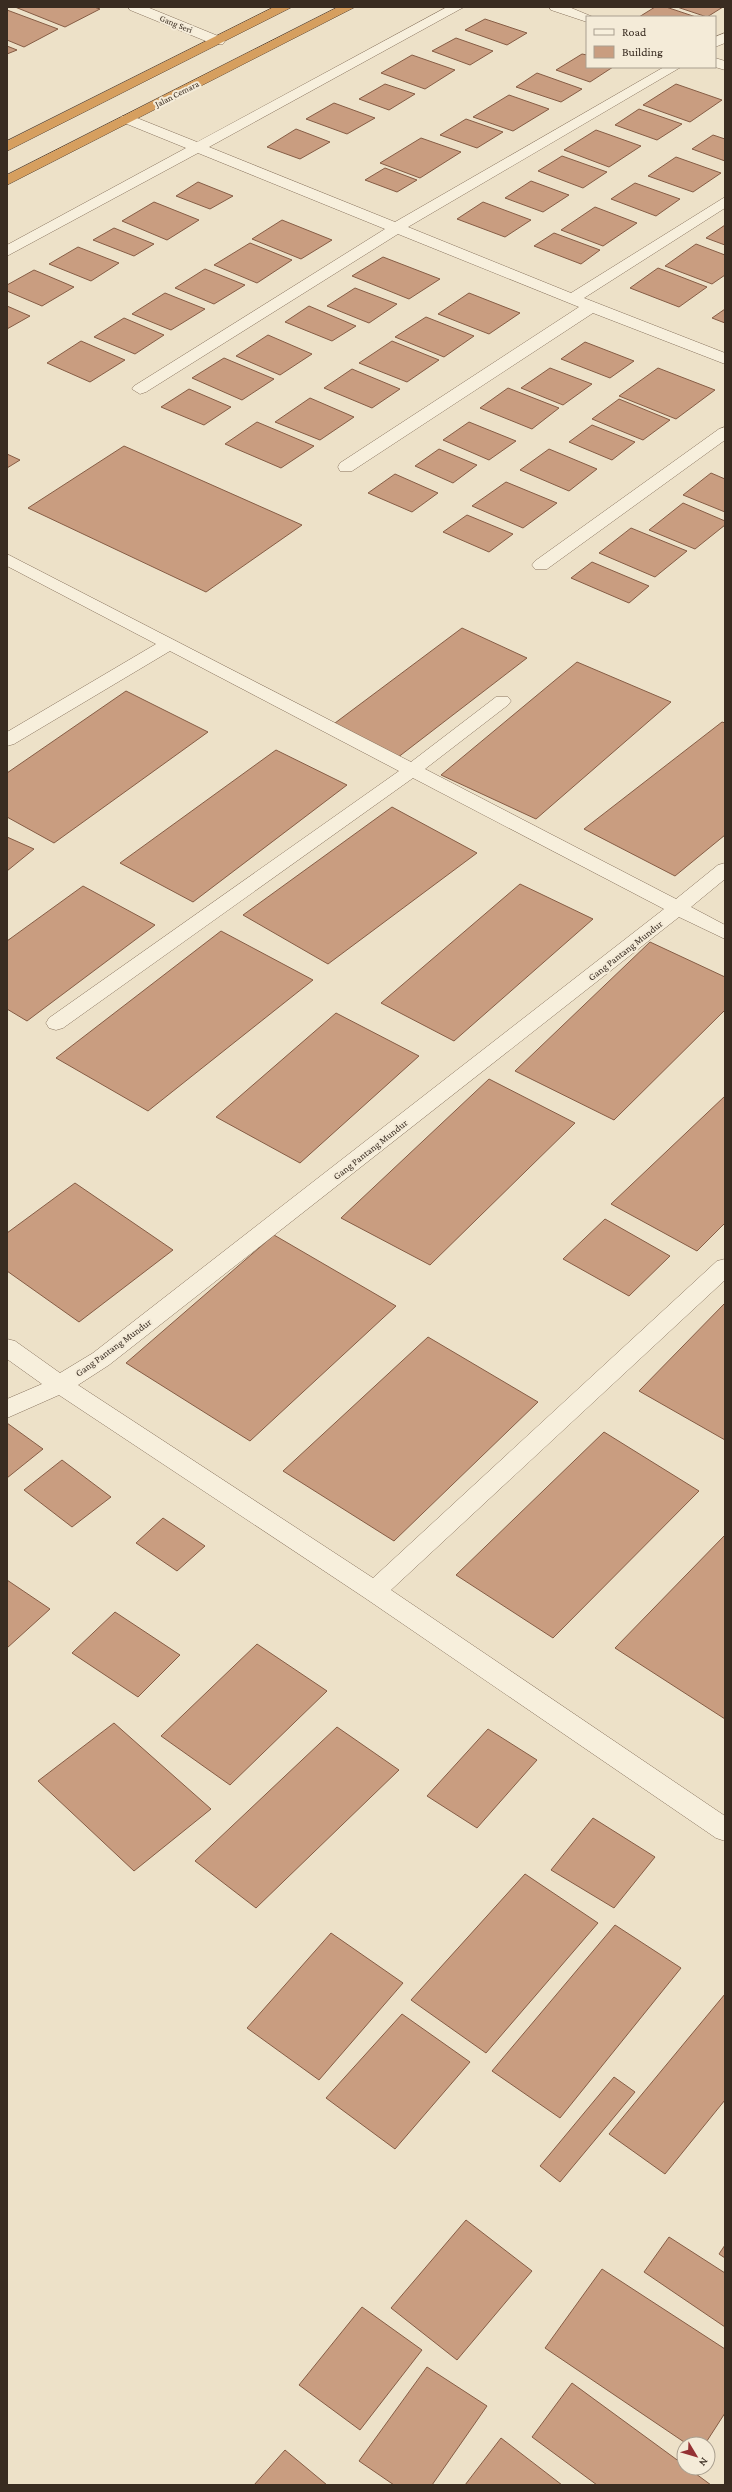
<svg xmlns="http://www.w3.org/2000/svg" width="732" height="2492" viewBox="0 0 732 2492" font-family="'Crimson Pro',serif">
<style>
.building{fill:#c99d80;stroke:#865d45}
.lines{fill:none;stroke-linecap:round;stroke-linejoin:round}
.minor-casing{stroke:#88735e;stroke-width:1}
.highway-casing{stroke:#564232;stroke-width:1}
.minor{fill:#f7efdc;fill-rule:evenodd}
.highway{fill:#d69f5f;fill-rule:evenodd}
.labels{text-anchor:middle;stroke-width:4;stroke-linejoin:round;paint-order:stroke}
.far-street-label{font-size:9px;fill:#392c21;stroke:#f4ebd8}
.street-label{font-size:10px;fill:#392c21;stroke:#f4ebd8}
</style>
<rect width="100%" height="100%" fill="#ede1c8"/>
<!-- building -->
<path class="building" d="M15,7h79l6,2 -35,18z
M655,7h11l30,10h-57z
M677,7h46l-16,10z
M7,10l51,19 -34,18 -17,-7z
M485,19l42,14 -20,12 -42,-15z
M456,38l37,13 -23,14 -38,-14z
M7,46l10,4 -10,4z
M582,54l5,1v12h26l-23,15 -34,-12z
M412,55l43,15 -30,19 -44,-16z
M537,73l45,16 -21,13 -45,-15z
M385,84l30,10 -26,16 -30,-11z
M676,84l46,16 -32,22 -47,-17z
M509,95l40,14 -36,22 -40,-14z
M334,103l41,15 -28,16 -41,-15z
M639,109l43,15 -25,16 -42,-15z
M466,119l37,13 -26,16 -37,-13z
M296,129l34,13 -30,17 -33,-12z
M596,130l45,16 -32,21 -45,-17z
M713,135l12,4v22l-33,-12z
M421,138l40,14 -41,26 -40,-15z
M562,156l45,16 -24,16 -45,-17z
M676,157l45,16 -28,19 -45,-16z
M385,168l32,12 -20,12 -32,-12z
M531,181l38,14 -26,17 -38,-14z
M198,182l35,14 -23,13 -34,-13z
M635,183l45,16 -24,17 -45,-17z
M154,202l45,18 -32,20 -45,-19z
M483,202l48,18 -26,17 -48,-18z
M595,207l42,16 -34,23 -42,-16z
M282,220l50,20 -31,19 -49,-20z
M725,225v20l-19,-7z
M114,228l40,16 -20,12 -41,-16z
M554,233l46,17 -19,14 -47,-18z
M250,243l42,17 -35,23 -43,-18z
M696,244l29,11v20l-13,9 -47,-18z
M78,247l41,16 -28,18 -42,-17z
M383,257l57,22 -31,20 -57,-23z
M658,268l49,19 -28,20 -49,-19z
M205,269l40,16 -31,19 -39,-16z
M34,270l40,17 -32,19 -35,-15v-6z
M355,288l42,16 -28,19 -42,-17z
M165,293l40,16 -34,21 -39,-16z
M469,293l51,20 -31,21 -51,-20z
M7,306l23,10 -23,13z
M309,306l47,20 -24,15 -47,-19z
M725,309v14l-13,-5z
M426,317l48,19 -30,21 -49,-20z
M124,318l40,17 -29,19 -41,-17z
M268,335l44,19 -32,21 -44,-19z
M81,341l44,19 -35,22 -43,-19z
M392,341l47,19 -32,22 -48,-19z
M585,342l49,19 -24,17 -49,-19z
M224,358l50,21 -32,21 -50,-22z
M550,368l42,16 -29,21 -42,-17z
M658,368l57,22 -39,29 -57,-23z
M352,369l48,20 -28,19 -48,-20z
M508,388l51,20 -27,21 -52,-21z
M189,389l42,18 -27,18 -43,-18z
M310,398l44,19 -34,23 -45,-18z
M619,399l51,21 -27,20 -51,-21z
M257,422l57,24 -33,22 -56,-24z
M469,422l47,19 -27,19 -46,-20z
M592,425l43,17 -23,18 -43,-18z
M124,446l178,79 -96,67 -178,-84z
M439,449l38,16 -24,18 -38,-17z
M549,449l48,20 -28,22 -49,-21z
M7,454l13,6 -13,8z
M711,473l14,6v33l-42,-17z
M395,474l43,19 -26,19 -44,-19z
M506,482l51,21 -34,25 -51,-22z
M683,503l42,18v4l-30,24 -46,-19z
M467,515l46,19 -24,18 -46,-20z
M631,528l56,23 -32,26 -56,-24z
M592,562l57,24 -20,17 -58,-25z
M462,628l65,30 -130,100 -66,-32z
M577,662l94,40 -135,117 -95,-44z
M126,691l82,41 -154,111 -47,-26v-44z
M722,722l3,1v112l-50,41 -91,-47z
M276,750l71,35 -154,117 -73,-39z
M392,807l85,46 -149,111 -85,-49z
M7,837l27,12 -27,22z
M520,884l73,35 -139,122 -73,-38z
M83,886l72,39 -128,96 -20,-12v-68z
M221,931l92,49 -165,131 -92,-53z
M650,942l75,35v33l-111,110 -99,-49z
M336,1013l83,43 -119,107 -84,-46z
M489,1079l86,44 -145,142 -89,-47z
M725,1096v127l-28,28 -86,-47z
M75,1183l98,67 -94,72 -72,-51v-38z
M605,1219l65,37 -41,40 -66,-37z
M274,1235l122,71 -146,135 -124,-78z
M725,1303v137l-86,-49z
M428,1337l110,65 -144,139 -111,-70z
M7,1423l36,26 -36,29z
M604,1432l95,59 -146,147 -97,-63z
M62,1460l49,37 -39,30 -48,-37z
M163,1518l42,28 -28,25 -41,-28z
M725,1535v184l-110,-71z
M7,1580l43,29 -43,39z
M115,1612l65,43 -42,42 -66,-44z
M257,1644l70,47 -97,94 -69,-49z
M114,1723l97,86 -77,62 -96,-90z
M337,1727l62,43 -143,138 -61,-47z
M488,1729l49,31 -60,68 -50,-32z
M593,1818l62,39 -41,51 -63,-38z
M525,1874l73,49 -112,130 -75,-53z
M615,1925l66,43 -121,150 -68,-47z
M331,1933l72,50 -84,97 -72,-52z
M725,1994v106l-60,74 -56,-40z
M402,2014l68,48 -75,87 -69,-51z
M614,2077l21,15 -75,90 -20,-16z
M466,2220l66,51 -75,89 -66,-52z
M669,2237l56,36v54l-81,-55z
M725,2245v13l-6,-4z
M602,2269l123,80v64l-20,31h-18l-142,-96z
M362,2307l60,43 -62,80 -61,-45z
M427,2367l60,39 -55,79h-38l-35,-24z
M572,2383l112,82v3h4l23,17h-114l-65,-48z
M501,2438l61,47h-97z
M285,2450l42,35h-73z"/>
<g class="lines">
<defs>
<path id="minor" d="M128,7h19l76,31 2,3 -2,3h-10l-83,-34z
M447,7h17l-255,140 186,75 269,-155h17l-273,160 163,66 154,-96v11l-141,90 141,55v11l-132,-51 -241,158h-12l-2,-4 2,-4 239,-156 -181,-73 -252,158 -6,2 -8,-5 2,-3 251,-157 -187,-76 -191,103v-11l179,-97 -64,-26 -2,-3 2,-3h10l65,26z
M549,7h20l24,10h-6v5l-36,-12z
M725,33v10l-10,4v-10z
M715,58l10,3v9l-10,-3z
M725,427v13l-178,129h-12l-3,-4 3,-4 184,-132z
M7,554l404,208 85,-65h12l3,4 -3,4 -83,64 251,130 42,-34 7,-2v16l-34,28 34,18v14l-46,-22 -570,448 -31,20 295,193 344,-317 8,-2v21l-334,310 334,226v25l-9,-3 -351,-240 -306,-203 -52,23v-19l35,-15 -35,-25v-20l8,2 45,32 33,-20 571,-444 -251,-131 -350,250 -7,2 -7,-2 -3,-5 3,-5 350,-247 -229,-120 -156,93 -7,2v-14l149,-88 -149,-78z"/>
<path id="highway" d="M274,7h18l-285,144v-10z
M338,7h17l-348,178v-10z"/>
</defs>
<!-- minor casing -->
<use href="#minor" class="minor-casing"/>
<!-- highway casing -->
<use href="#highway" class="highway-casing"/>
<!-- minor -->
<use href="#minor" class="minor"/>
<!-- highway -->
<use href="#highway" class="highway"/>
</g>
<g class="labels">
<!-- far-street labels -->
<g class="far-street-label">
<text transform="translate(176 24) rotate(22)" y="3">Gang Seri</text>
<text transform="translate(177 94) rotate(-27)" y="3">Jalan Cemara</text>
</g>
<!-- street labels -->
<g class="street-label">
<text transform="translate(625 950) rotate(-38)" y="4">Gang Pantang Mundur</text>
<text transform="translate(370 1149) rotate(-38)" y="4">Gang Pantang Mundur</text>
<text transform="translate(113 1347) rotate(-36)" y="4">Gang Pantang Mundur</text>
</g>
</g>
<!-- border -->
<rect width="732" height="2492" fill="none" stroke="#392c21" stroke-width="16"/>
<!-- legend -->
<rect x="586" y="16" width="130" height="52" fill="#f4ebd8" stroke="#a99f8f"/>
<rect x="594" y="29" width="20" height="6" fill="#f7efdc" stroke="#a99f8f"/>
<text x="622" y="36" font-size="12" fill="#392c21">Road</text>
<rect x="594" y="46" width="20" height="12" fill="#c99d80" stroke="#a99f8f"/>
<text x="622" y="56" font-size="12" fill="#392c21">Building</text>
<!-- north arrow -->
<g transform="translate(696 2456) rotate(128)"><circle r="19" fill="#f4ebd8" stroke="#a99f8f"/>
<path d="M0-3L7 15L0 10L-7 15Z" fill="#943134"/>
<text y="-6" font-size="11" font-weight="bold" text-anchor="middle" fill="#392c21">N</text>
</g>
</svg>
